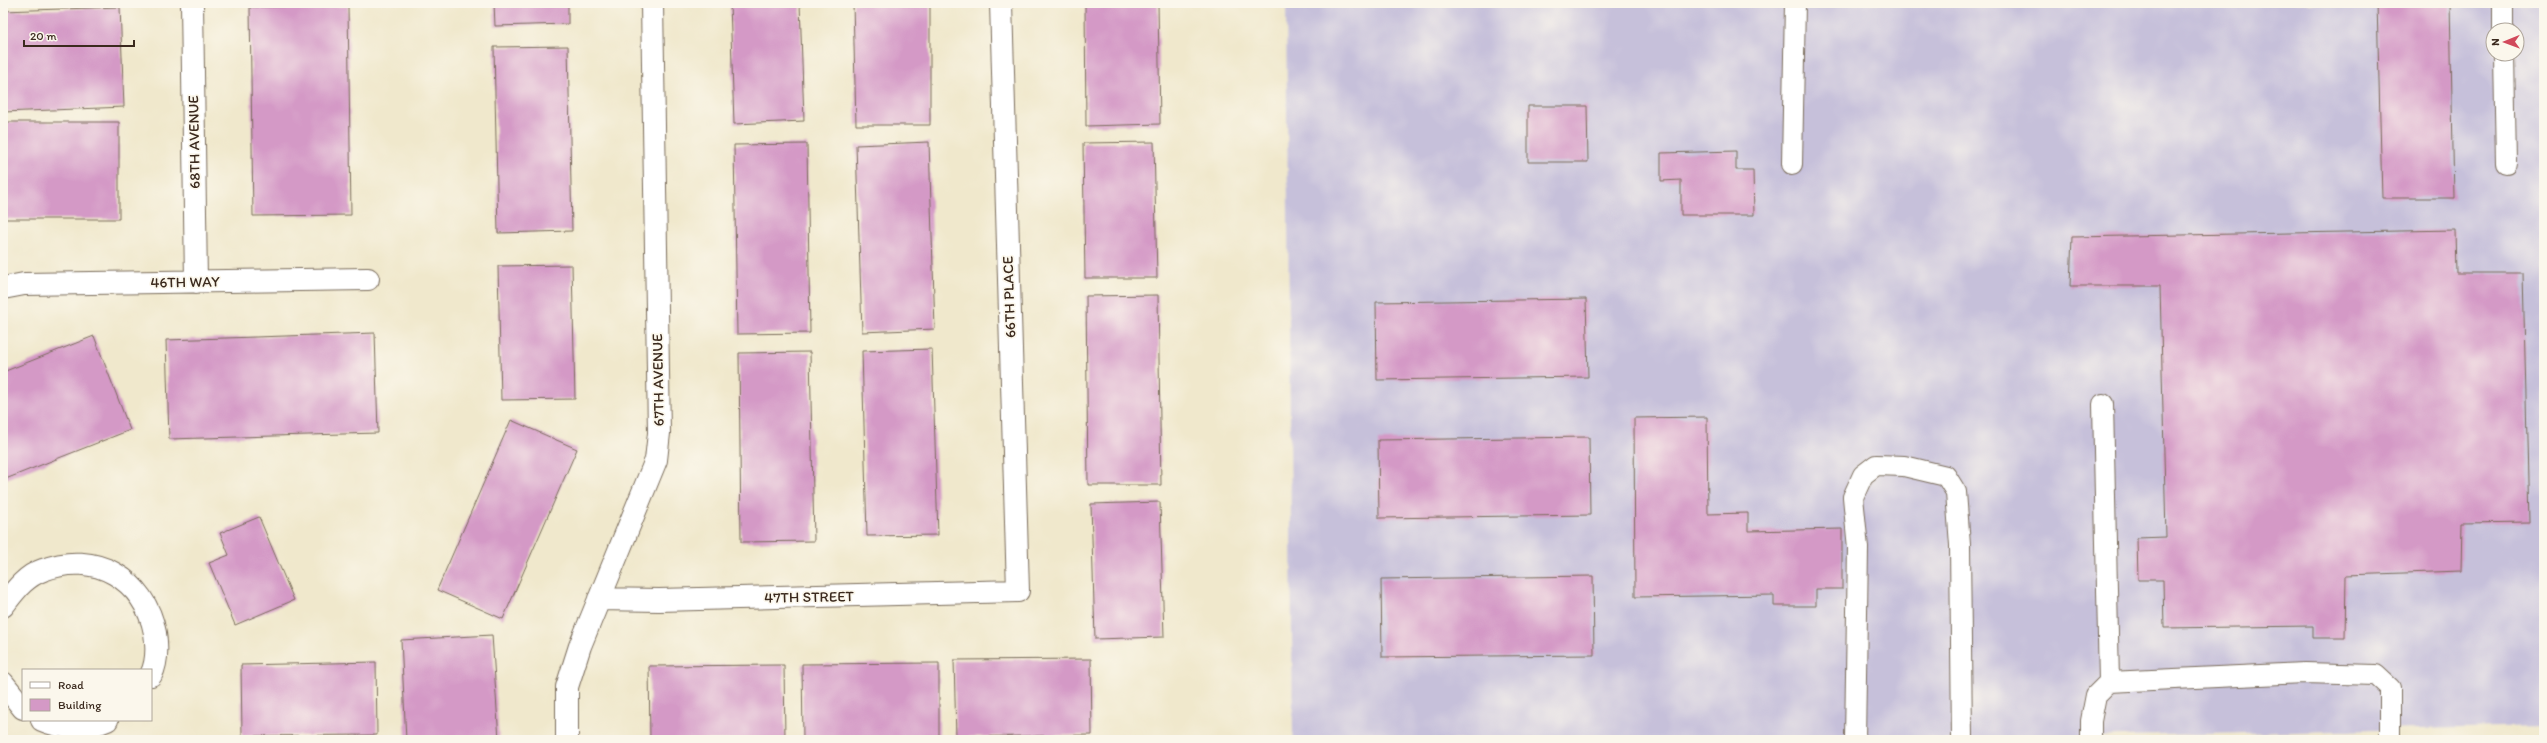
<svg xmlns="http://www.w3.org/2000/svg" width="2547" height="743" viewBox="0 0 2547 743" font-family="Itim,sans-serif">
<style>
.industrial{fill:#c6c0da;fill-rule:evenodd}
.building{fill:#d499c6}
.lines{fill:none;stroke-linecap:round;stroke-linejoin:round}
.service-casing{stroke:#7a6c5b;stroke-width:22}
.minor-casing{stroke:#7a6c5b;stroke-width:24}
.service{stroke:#fff;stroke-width:20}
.minor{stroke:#fff;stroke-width:22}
.labels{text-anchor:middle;stroke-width:3.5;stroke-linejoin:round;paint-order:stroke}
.street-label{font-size:15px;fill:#3b2a1e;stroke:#fbf7ec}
</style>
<rect width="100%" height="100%" fill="#fbf7ec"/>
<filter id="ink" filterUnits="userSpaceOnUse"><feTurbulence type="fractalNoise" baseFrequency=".025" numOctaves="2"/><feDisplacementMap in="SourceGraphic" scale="8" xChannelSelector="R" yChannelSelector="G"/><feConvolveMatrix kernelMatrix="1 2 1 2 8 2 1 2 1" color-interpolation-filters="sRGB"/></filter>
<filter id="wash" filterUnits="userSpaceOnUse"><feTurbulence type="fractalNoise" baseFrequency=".012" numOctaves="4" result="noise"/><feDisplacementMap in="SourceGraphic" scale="16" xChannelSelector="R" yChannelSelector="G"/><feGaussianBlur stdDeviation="0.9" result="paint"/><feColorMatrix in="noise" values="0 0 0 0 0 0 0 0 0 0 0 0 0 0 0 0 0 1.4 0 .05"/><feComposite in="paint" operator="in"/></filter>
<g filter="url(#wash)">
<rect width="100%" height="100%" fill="#f0e8cc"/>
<!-- industrial -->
<path class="industrial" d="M1286,3h1258v723l-584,14h-667zM2493,30h24v24h-24z"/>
<g id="blocks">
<!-- building -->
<path class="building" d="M494,3h74v21l-73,2z
M730,3h70l4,118 -70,3z
M853,3h77v122h-74z
M1085,3h73l2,121 -74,2z
M2377,3h73l4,195h-72z
M348,6l3,209 -98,1 -3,-209z
M120,7l4,100 -121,5v-101z
M568,46l4,185 -74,2 -4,-186z
M1528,106h59l1,56h-60z
M3,122h116v97h-116z
M929,142l6,187 -73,3 -6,-187z
M1154,142l3,136h-72l-2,-135z
M807,144l3,189 -73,1 -3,-189z
M1736,151v19h17l1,45h-73v-35l-20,1v-28z
M2455,230l1,43h67l6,249 -67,1 -1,48 -115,4 -1,63h-32v-12l-149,2 -1,-48h-25l-1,-42 29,-1 -6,-251h-90l2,-49z
M572,265l3,134 -74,1 -3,-134z
M1158,295l3,190h-73l-2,-189z
M1586,299l2,78 -211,3 -1,-78z
M375,333l3,100 -209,6 -3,-99z
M94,336l36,94 -127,50v-108z
M932,349l6,186 -71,1 -5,-185z
M810,352l4,189 -73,1 -2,-189z
M1707,417l1,97 40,-1v18l94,-2v60h-26v17h-42v-11l-139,2 -1,-179z
M511,420l66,29 -74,170 -66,-29z
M1589,437l1,78 -211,3 -1,-78z
M1160,502l4,135 -69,2 -4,-135z
M259,517l35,83 -59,25 -26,-62 20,-8 -9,-22z
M1593,576l1,79 -212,2 -1,-78z
M492,635l7,105h-93l-5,-100z
M1091,659l1,76 -136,2 -2,-77z
M376,662l1,73 -135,1 -1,-71z
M939,663v77h-136l-1,-76z
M784,665l1,75h-135l-1,-74z"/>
</g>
</g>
<g filter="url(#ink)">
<use href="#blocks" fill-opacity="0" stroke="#7a6c5b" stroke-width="1"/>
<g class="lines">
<defs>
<path id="service" d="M2503,3v27
M2504,54l2,109
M1792,164l3,-161
M2103,404l6,278
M1855,740l3,-192 -5,-51 10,-22 13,-10 28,1 42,10 10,16 4,53 2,195
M2091,740v-19l5,-26 13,-13 196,-9 71,2 14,13v52"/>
<path id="minor" d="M192,3l4,279
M3,288l21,-4 344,-5
M599,599l60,1 359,-9 -17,-588
M3,606c11,-14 22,-30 40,-36 52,-20 102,9 112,63 2,13 2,30 -4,42
M3,683l20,25
M42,720c20,9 45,9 65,0
M567,740v-53l13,-41 76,-186 3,-27 -7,-430"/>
</defs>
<!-- service casing -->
<use href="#service" class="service-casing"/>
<!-- minor casing -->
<use href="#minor" class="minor-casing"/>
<!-- service -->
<use href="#service" class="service"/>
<!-- minor -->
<use href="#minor" class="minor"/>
</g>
</g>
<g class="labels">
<!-- street labels -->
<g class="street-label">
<text transform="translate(194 142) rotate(-91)" y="5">68TH AVENUE</text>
<text transform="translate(185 282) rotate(-1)" y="5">46TH WAY</text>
<text transform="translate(1009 297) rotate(-92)" y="5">66TH PLACE</text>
<text transform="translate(658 380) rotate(-91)" y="5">67TH AVENUE</text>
<text transform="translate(809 597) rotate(-1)" y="5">47TH STREET</text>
</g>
</g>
<!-- margin -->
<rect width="2547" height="743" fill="none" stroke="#fbf7ec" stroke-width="16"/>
<!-- legend -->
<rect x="22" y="669" width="130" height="52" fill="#fbf7ec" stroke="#aea59a"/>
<rect x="30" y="682" width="20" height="6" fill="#ffffff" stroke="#aea59a"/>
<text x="58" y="689" font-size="12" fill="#3b2a1e">Road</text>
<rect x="30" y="699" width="20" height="12" fill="#d499c6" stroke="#aea59a"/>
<text x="58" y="709" font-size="12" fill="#3b2a1e">Building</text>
<!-- north arrow -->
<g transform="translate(2505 42) rotate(269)"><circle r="19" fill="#fbf7ec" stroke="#aea59a"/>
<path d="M0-3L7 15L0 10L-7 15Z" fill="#d1495b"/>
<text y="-6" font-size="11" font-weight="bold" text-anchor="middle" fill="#3b2a1e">N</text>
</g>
<!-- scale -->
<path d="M24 40v6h110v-6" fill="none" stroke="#3b2a1e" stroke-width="2"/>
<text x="30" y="40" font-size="12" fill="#3b2a1e" stroke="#fbf7ec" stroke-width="3" paint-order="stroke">20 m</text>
</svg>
